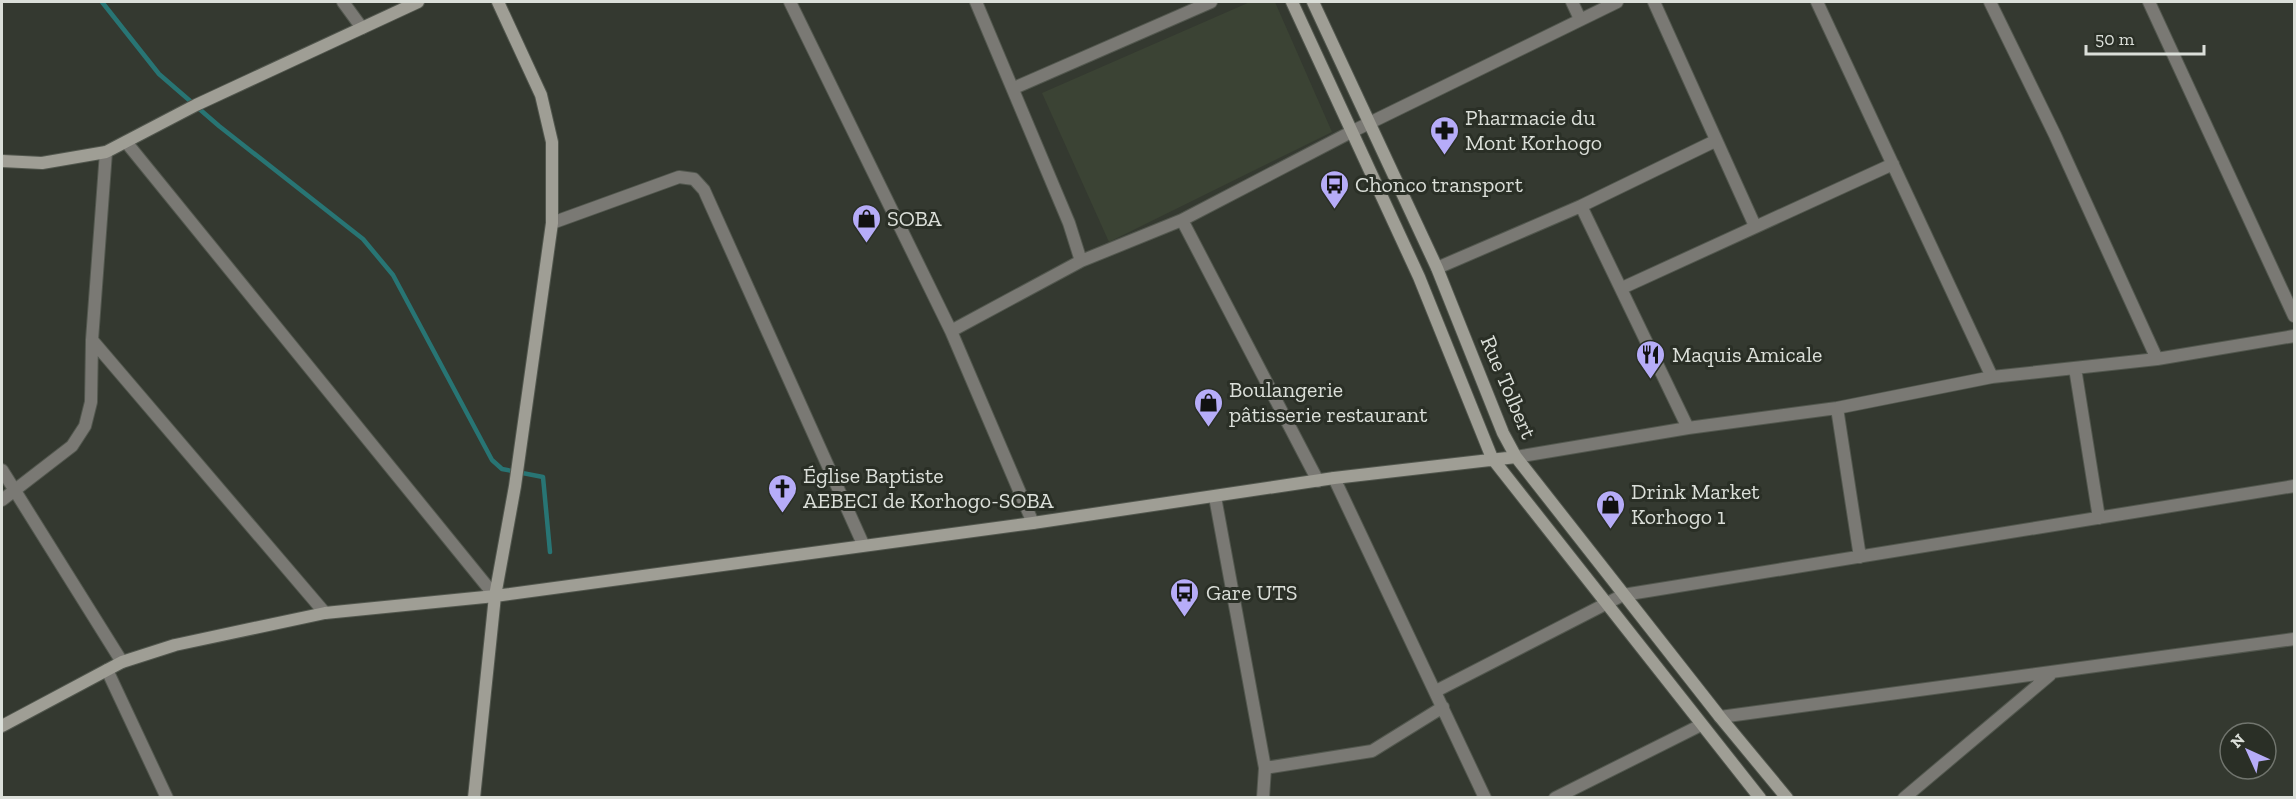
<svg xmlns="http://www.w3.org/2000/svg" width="2296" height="799" viewBox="0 0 2296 799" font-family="'Zilla Slab',serif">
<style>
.built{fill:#3b4334}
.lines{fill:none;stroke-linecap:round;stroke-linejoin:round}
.stream{stroke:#287574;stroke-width:4.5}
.street-casing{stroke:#52574e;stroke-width:14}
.secondary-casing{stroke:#52574e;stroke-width:14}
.street{stroke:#7a7974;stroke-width:12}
.secondary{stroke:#9f9e95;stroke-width:12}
.labels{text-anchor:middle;stroke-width:6;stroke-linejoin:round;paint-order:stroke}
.poi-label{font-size:22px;fill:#dbdfd9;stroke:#2a2f26;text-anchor:start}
.street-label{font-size:22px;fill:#dbdfd9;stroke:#2a2f26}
</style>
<rect width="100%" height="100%" fill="#343930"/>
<!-- built -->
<path class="built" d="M1250,2h25l57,130 -223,110 -67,-149z"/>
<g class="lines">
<!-- stream -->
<path class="stream" d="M102,2l57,72 60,52 144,113 30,36 99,185 10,9 41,8 7,75"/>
<defs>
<path id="street" d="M343,2l19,26
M790,2l161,329 82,192
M976,2l93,221 12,38
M1572,2l8,17
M1654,2l101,224
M1817,2l175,375
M1990,2l65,133 102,224
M2149,2l145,314
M1014,88l197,-86
M126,142l369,454
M1581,206l107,222
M1182,220l136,261
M552,223l127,-46 15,2 10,11 159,354
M1437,268l144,-62 134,-65
M1622,288l271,-124
M951,331l130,-70 101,-41 169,-88 266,-130
M92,340l233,273
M2075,368l24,150
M1837,408l23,149
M1516,457l172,-29 149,-20 155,-31 165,-18 137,-23
M2,470l120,192
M1334,478l151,320
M1215,497l50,271 -2,30
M2,500l70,-54 13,-20 6,-24 1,-62 14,-188
M107,670l60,128
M1436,691l187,-96 671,-109
M1720,717l574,-78
M1265,768l107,-17 71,-44
M1555,798l146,-73
M1904,798l146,-123"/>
<path id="secondary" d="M1292,2l127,275 73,181 268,340
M1313,2l124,266 66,165 13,24 204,260 67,81
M2,161l40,2 64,-11 90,-47 222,-103
M2,726l120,-64 53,-17 150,-32 170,-17 538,-73 301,-45 182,-21
M474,798l21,-202 20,-110 37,-263v-81l-11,-47 -43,-93"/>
</defs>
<!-- street casing -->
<use href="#street" class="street-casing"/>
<!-- secondary casing -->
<use href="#secondary" class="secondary-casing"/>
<!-- street -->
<use href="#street" class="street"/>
<!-- secondary -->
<use href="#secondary" class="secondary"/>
</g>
<!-- icons -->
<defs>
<symbol id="pharmacy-pin" viewBox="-11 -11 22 30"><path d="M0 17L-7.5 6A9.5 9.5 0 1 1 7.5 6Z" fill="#b6acf8" stroke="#2a2f26"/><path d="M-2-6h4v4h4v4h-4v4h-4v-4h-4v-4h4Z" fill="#111"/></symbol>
<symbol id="bus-pin" viewBox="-11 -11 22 30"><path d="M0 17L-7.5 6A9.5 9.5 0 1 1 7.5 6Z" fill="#b6acf8" stroke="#2a2f26"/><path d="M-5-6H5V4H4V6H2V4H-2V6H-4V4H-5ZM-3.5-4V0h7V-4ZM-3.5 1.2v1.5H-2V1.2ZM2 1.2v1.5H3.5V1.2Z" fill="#111"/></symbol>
<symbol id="shop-pin" viewBox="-11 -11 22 30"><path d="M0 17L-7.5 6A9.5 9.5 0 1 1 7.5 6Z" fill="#b6acf8" stroke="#2a2f26"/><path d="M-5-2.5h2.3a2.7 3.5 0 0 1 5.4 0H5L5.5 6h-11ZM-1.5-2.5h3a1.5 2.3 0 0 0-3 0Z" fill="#111"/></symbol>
<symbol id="restaurant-pin" viewBox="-11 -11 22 30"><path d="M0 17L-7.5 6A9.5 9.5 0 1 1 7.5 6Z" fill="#b6acf8" stroke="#2a2f26"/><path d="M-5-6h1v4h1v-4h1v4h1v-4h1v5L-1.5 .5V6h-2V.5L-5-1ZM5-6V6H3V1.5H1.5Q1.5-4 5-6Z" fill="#111"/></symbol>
<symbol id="church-pin" viewBox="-11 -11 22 30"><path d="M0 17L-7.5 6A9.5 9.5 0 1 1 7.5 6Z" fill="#b6acf8" stroke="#2a2f26"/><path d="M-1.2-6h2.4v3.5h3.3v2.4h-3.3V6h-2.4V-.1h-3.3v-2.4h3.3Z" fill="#111"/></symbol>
</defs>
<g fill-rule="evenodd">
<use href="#pharmacy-pin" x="1428" y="114" width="33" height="45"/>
<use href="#bus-pin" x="1318" y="168" width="33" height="45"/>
<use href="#shop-pin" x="850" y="202" width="33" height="45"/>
<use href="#restaurant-pin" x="1634" y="338" width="33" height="45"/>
<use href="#shop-pin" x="1192" y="386" width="33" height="45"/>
<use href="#church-pin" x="766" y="472" width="33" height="45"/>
<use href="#shop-pin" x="1594" y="488" width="33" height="45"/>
<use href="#bus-pin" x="1168" y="576" width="33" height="45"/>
</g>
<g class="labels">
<!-- poi labels -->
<g class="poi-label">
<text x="1465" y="125">Pharmacie du<tspan x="1465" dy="25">Mont Korhogo</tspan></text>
<text x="1355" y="192">Chonco transport</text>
<text x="887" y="226">SOBA</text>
<text x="1672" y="362">Maquis Amicale</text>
<text x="1229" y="397">Boulangerie<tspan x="1229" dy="25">pâtisserie restaurant</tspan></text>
<text x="803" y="483">Église Baptiste<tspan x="803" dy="25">AEBECI de Korhogo-SOBA</tspan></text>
<text x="1631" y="499">Drink Market<tspan x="1631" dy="25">Korhogo 1</tspan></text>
<text x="1206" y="600">Gare UTS</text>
</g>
<!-- street labels -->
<g class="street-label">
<text transform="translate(1509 387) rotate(67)" y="8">Rue Tolbert</text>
</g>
</g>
<!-- border -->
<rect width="2296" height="799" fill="none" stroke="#dbdfd9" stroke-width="6"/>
<!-- north arrow -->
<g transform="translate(2248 751) rotate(315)"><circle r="28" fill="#2a2f26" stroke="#71756e" stroke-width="1.5"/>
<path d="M0-4.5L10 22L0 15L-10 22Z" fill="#b6acf8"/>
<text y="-9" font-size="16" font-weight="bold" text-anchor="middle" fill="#dbdfd9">N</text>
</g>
<!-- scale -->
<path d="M2086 45v9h118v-9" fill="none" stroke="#dbdfd9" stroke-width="3"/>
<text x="2095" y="45" font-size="18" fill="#dbdfd9" stroke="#2a2f26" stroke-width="4.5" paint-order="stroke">50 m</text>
</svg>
